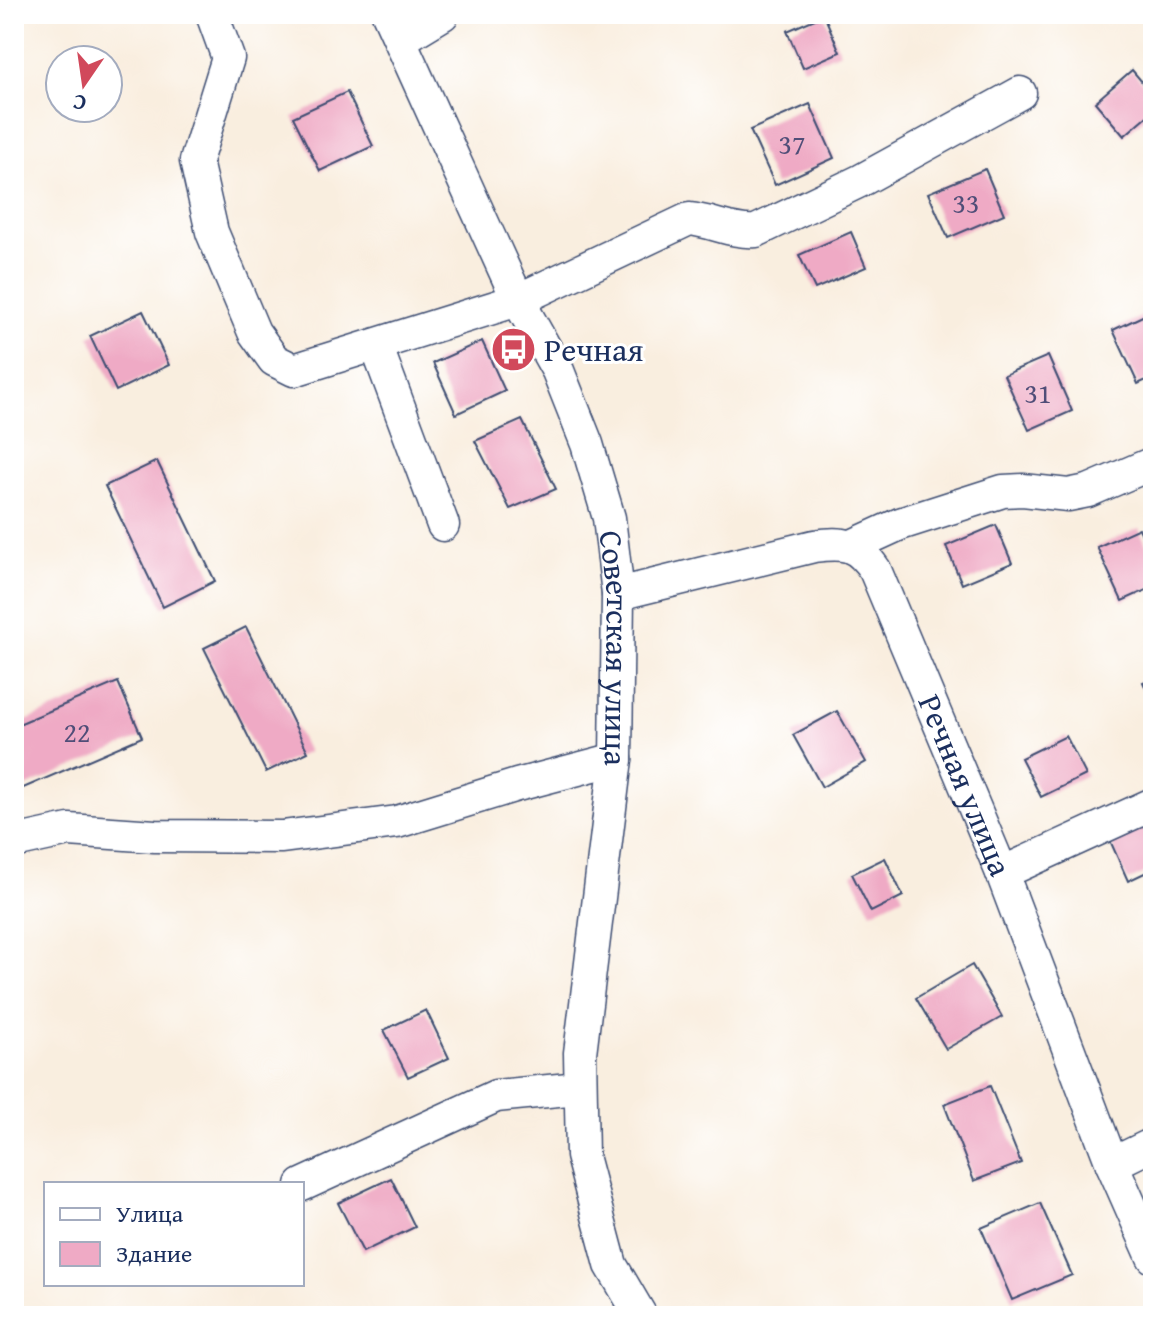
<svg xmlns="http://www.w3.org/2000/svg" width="1167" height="1330" viewBox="0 0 1167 1330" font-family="'Gentium Book Plus',serif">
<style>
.building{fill:#efaac5}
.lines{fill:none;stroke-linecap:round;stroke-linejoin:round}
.minor-casing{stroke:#3c4c71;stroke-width:35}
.minor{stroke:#fff;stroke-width:32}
.labels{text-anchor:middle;stroke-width:6;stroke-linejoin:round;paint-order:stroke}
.number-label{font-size:28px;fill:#504e78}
.poi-label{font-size:32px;fill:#1b2f5e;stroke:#fff;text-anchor:start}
.street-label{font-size:32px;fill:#1b2f5e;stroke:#fff}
</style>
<rect width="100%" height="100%" fill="#fff"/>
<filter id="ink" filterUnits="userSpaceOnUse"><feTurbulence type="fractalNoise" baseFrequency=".0125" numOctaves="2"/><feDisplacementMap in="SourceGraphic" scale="16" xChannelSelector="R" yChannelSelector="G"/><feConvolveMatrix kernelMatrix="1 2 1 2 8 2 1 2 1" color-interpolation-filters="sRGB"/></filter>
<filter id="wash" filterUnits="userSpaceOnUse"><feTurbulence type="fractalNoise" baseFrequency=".006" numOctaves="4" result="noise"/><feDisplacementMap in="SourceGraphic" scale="32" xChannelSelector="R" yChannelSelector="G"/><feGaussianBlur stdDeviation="1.8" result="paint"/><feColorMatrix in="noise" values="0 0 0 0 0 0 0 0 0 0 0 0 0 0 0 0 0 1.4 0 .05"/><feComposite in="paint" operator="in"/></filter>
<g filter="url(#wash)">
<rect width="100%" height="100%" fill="#f9eedf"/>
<g id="blocks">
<!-- building -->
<path class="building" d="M824,15l16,37 -37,16 -16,-37z
M1132,70l21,25v16l-29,25 -29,-34z
M347,92l26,54 -53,25 -27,-54z
M810,104l24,54 -59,27 -25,-55z
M985,169l19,45 -56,24 -20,-45z
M851,232l15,35 -51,22 -16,-34z
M143,311l26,54 -53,26 -26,-55z
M1151,312l2,6v59l-15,7 -25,-54z
M482,341l23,50 -49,23 -23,-51z
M1048,356l24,55 -43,19 -25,-55z
M522,420l34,69 -46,20 -35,-68z
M157,461l58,120 -52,26 -58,-121z
M996,525l16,38 -50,21 -16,-38z
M1139,528l14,32v27l-31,14 -25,-54z
M246,627l62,125 -42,20 -62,-124z
M1153,678v26l-10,-22z
M118,682l24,55 -128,55v-66z
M837,711l29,51 -44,25 -29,-52z
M1066,736l20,39 -45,22 -20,-39z
M1150,817l3,7v45l-25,12 -20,-45z
M885,858l18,38 -32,16 -19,-38z
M972,965l30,52 -56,32 -30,-51z
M426,1010l23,48 -41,19 -24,-47z
M990,1086l31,77 -47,18 -30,-77z
M391,1178l24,49 -52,25 -25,-49z
M1040,1203l32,72 -60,25 -31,-72z"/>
</g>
</g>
<g filter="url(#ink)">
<use href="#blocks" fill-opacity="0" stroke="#3c4c71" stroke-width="2"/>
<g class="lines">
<defs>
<g id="minor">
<path d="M212,14l16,44 -32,103 16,71 42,100 20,28 20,10 224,-70 171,-81c23,2 44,14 67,12l104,-50 160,-88"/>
<path id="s1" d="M388,14l130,286 40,71 29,73 22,74 9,76 -2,165 -36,294 2,103 29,109 30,51"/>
<path d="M400,40l43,-26"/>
<path d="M376,345l67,180"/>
<path d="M852,546l48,-22 103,-33 20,-1 45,5 20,-4 65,-28"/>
<path id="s2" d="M618,594l196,-48c30,-4 43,-3 61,24l127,303 110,291 41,93"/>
<path d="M14,842l55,-12 86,6 127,1 115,-15 120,-37 99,-26"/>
<path d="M1002,873l151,-69"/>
<path d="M1112,1164l41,-20"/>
<path d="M302,1185l194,-89 83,-8"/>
</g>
</defs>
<!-- minor casing -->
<use href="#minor" class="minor-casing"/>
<!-- minor -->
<use href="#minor" class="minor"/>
</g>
</g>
<!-- icons -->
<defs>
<symbol id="bus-disc" viewBox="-11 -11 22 22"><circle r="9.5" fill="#d1495b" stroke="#fff"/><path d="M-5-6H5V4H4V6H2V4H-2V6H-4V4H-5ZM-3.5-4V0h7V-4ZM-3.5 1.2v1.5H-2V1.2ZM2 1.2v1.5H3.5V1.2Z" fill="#fff"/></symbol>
</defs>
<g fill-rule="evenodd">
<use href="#bus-disc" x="488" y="324" width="51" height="51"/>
</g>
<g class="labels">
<!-- number labels -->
<g class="number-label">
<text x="792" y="154">37</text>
<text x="966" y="213">33</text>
<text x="1038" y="403">31</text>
<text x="77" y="742">22</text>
</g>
<!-- poi labels -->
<g class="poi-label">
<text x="544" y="361">Речная</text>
</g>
<!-- street labels -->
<g class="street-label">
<text dy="11" stroke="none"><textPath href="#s1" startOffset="682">Советская улица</textPath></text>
<text dy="11" stroke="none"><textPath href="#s2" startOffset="506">Речная улица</textPath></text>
</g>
</g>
<!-- margin -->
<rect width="1167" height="1330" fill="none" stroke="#fff" stroke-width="48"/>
<!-- legend -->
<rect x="44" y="1182" width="260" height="104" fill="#ffffff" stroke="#a4acbf" stroke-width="2"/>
<rect x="60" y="1208" width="40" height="12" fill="#ffffff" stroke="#a4acbf" stroke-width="2"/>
<text x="116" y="1222" font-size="24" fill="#1b2f5e">Улица</text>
<rect x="60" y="1242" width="40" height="24" fill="#efaac5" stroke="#a4acbf" stroke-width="2"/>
<text x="116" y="1262" font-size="24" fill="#1b2f5e">Здание</text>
<!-- north arrow -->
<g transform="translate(84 84) rotate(193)"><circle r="38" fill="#ffffff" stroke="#a4acbf" stroke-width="2"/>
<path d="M0-6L14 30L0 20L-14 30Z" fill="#d1495b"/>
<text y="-12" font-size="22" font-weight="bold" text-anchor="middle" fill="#1b2f5e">С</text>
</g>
</svg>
